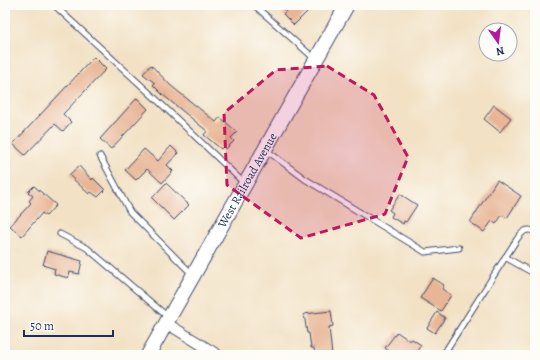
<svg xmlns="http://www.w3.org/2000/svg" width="540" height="360" viewBox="0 0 540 360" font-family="Alegreya,serif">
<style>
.building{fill:#e8b595}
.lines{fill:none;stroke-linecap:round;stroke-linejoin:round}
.lane-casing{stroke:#3b4a6d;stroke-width:7}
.street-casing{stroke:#3b4a6d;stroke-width:12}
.secondary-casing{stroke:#3b4a6d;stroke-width:16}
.lane{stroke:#fff;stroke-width:5}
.street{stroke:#fff;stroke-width:10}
.secondary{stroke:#fff;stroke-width:14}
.marked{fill:#c2185b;fill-opacity:0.2;stroke:#c2185b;stroke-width:3;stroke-dasharray:8 5;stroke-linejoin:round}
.labels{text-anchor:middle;stroke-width:3;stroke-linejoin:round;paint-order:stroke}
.street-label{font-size:12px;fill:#1b2f5e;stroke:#fdfcf7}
</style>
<rect width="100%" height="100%" fill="#fdfcf7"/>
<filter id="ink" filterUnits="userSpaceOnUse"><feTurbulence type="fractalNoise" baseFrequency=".025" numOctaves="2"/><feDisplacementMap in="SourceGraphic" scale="8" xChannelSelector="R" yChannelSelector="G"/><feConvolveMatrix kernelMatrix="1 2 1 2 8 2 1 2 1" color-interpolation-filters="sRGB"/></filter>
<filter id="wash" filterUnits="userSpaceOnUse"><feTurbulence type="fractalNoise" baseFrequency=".012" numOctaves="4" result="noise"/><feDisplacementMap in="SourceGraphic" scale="16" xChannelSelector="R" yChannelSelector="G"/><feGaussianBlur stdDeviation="0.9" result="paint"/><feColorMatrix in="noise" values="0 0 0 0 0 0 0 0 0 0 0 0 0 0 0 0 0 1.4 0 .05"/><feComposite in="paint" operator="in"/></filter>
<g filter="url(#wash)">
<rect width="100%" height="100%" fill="#f2e1c4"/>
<g id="blocks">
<!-- building -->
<path class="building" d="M292,5h22l-20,20 -11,-11z
M94,57l12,12 -43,45 8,8 -8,9 -8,-7 -30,31 -12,-11z
M151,65l19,20 46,37 4,-5 17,15 -6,6 3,3 -8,8 -3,-2 -2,2 -17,-14 3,-4 -44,-36 -10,-10 2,-2 -12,-9z
M137,98l11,11 -37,40 -11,-10z
M494,105l17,13 -11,14 -16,-13z
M171,146l7,7 -11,12 6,6 -11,12 -15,-14 -11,11 -11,-10 19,-21 14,12z
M79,166l13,14 1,-2 12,12 -7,7 -7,-5 -2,2 -20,-19z
M497,180l24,16 -14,22 -5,-3 -6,9 -4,-3 -8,11 -14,-10z
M166,183l23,22 -15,15 -22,-22z
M34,186l22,19 -10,11 -4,-3 -20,23 -12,-10 21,-23 -2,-2 4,-5 -5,-4z
M400,194l17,11 -11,17 -2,-1 -1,3 -12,-7 2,-4 -4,-3z
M47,251l35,10 -3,13 -9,-2 -2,6 -14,-4 1,-5 -12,-4z
M433,278l11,7 -2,4 9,6 -10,16 -21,-13z
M331,311l2,15 -4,1 3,28h-17l-1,-7h-3l-2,-15h-2l-3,-19z
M437,312l8,6 -10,15 -8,-5z
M397,332l13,9 2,-2 9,6 -7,10h-20l-9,-7z"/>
</g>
</g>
<g filter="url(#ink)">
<use href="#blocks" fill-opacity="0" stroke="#3b4a6d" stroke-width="1"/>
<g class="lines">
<defs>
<path id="lane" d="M54,5l102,94 88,84
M254,5l61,54
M266,150l39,29 120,73 34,-4
M100,156l30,56 62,62
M60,234l27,14 81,69
M505,257l30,17
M443,355l74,-116c5,-7 10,-12 18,-7"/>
<path id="street" d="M166,323l52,32"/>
<g id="secondary">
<path id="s1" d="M148,355l199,-350"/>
</g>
</defs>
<!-- lane casing -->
<use href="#lane" class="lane-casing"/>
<!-- street casing -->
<use href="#street" class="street-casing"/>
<!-- secondary casing -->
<use href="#secondary" class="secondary-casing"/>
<!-- lane -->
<use href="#lane" class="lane"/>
<!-- street -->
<use href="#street" class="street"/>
<!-- secondary -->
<use href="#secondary" class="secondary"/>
</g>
</g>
<!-- marked area -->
<path class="marked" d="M327,66l47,29 34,62 -23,57 -84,24 -74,-53 -3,-72 52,-43z"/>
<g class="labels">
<!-- street labels -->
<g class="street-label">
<text dy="4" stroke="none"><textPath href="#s1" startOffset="201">West Railroad Avenue</textPath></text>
</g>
</g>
<!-- margin -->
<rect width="540" height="360" fill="none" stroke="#fdfcf7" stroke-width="20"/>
<!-- north arrow -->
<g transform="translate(498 42) rotate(166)"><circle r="19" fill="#fdfcf7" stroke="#a3aaba"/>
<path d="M0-3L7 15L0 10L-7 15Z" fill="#b5179e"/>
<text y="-6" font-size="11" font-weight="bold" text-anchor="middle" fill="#1b2f5e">N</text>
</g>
<!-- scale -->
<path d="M24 330v6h89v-6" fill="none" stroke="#1b2f5e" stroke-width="2"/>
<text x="30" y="330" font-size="12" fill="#1b2f5e" stroke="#fdfcf7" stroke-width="3" paint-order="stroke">50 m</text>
</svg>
